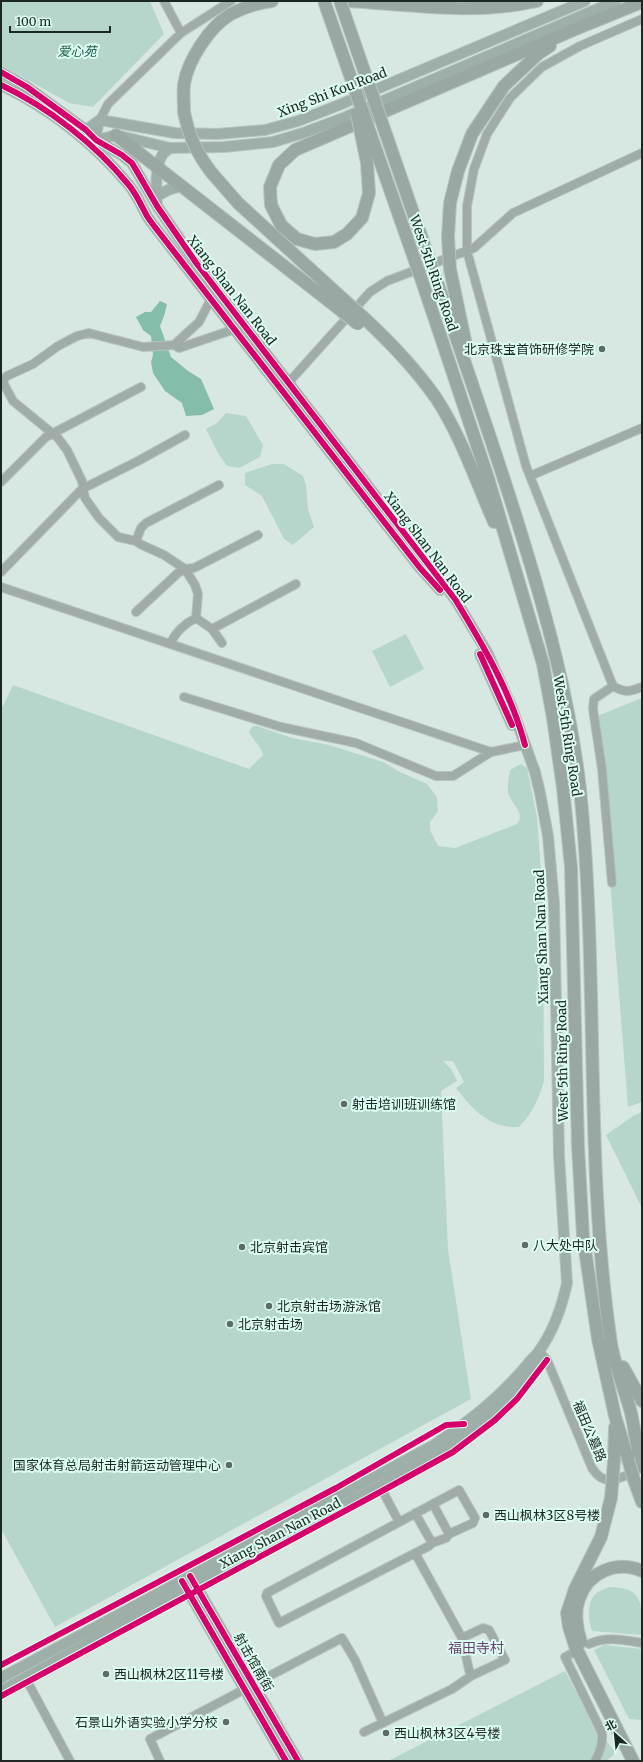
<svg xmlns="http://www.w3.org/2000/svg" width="643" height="1762" viewBox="0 0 643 1762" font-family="Merriweather,'Noto Sans SC',serif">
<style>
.green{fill:#b7d6cb}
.water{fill:#84bdaa}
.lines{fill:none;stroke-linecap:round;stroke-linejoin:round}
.minor-casing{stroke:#b7c4bf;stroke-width:10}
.major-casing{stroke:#b7c4bf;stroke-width:12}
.highway-casing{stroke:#b7c4bf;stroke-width:14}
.minor{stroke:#a0aca7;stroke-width:8}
.major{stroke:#9eaea8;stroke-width:10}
.highway{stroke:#99a8a3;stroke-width:12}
.highway-bridge-casing{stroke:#b7c4bf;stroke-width:14;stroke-linecap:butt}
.highway-bridge{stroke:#99a8a3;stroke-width:12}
.cycleway-casing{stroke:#dcfef1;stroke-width:8}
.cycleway{stroke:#d6006c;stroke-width:6}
.poi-dot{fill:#5d6b66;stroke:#dcfef1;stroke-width:1.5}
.labels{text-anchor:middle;stroke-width:4;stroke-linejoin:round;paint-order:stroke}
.park-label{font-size:13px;font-style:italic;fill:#205b4a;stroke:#dcfef1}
.street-label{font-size:13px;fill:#1b2723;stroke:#dcfef1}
.poi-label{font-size:13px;fill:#1b2723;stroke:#dcfef1;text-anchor:start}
.neighbourhood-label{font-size:14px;fill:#6c4076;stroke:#dcfef1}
</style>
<rect width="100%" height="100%" fill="#d7e8e2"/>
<!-- green -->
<path class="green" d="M1,1h149l14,33 -71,73 -24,-4 -68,-38z
M226,413l20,3 17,29 -3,12 -21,11 -12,-2 -9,-13 -12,-24 11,-6z
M272,464h12l19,12 3,9 2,24 6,18 -21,18 -9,-6 -22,-43 -17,-11v-12z
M406,634l18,35 -34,18 -18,-36z
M13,685l236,84 14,-14c-2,-10 -11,-15 -14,-24l4,-5h4l35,12 37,7 54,17 17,10 27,12 10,13 1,14 -8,11v8l8,16 17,2 62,-24c9,-12 -6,-20 -9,-31 -1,-7 1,-16 2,-23l11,-6 6,4 10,49 6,82 1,182c-5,18 -12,33 -25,46 -29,2 -47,-18 -63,-39l8,-6 -11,-21h-10l9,9 5,11 -16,10 7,158 23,150 -416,228 -54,-98v-822l2,-1z
M642,698v404l-14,5 -31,-391z
M642,1112v96l-36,-73 27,-19z
M609,1587c34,0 33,15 33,48l-50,-4c-4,-11 -6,-31 6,-39 3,-2 8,-4 11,-5z
M604,1645l38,4v71l-13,-1 -35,-69z
M565,1671l31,57 20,25 -10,8h-218z"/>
<!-- water -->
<path class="water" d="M160,301l7,3 -3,12 -4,10 11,31 17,14 13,8 13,30 -12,6 -16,1 -4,-13 -17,-12 -12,-18 -2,-11 2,-7 -2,-19 -8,-6 -7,-13 9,-5h6z"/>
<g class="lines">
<defs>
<path id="minor" d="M164,1l17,32
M642,19l-62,27 -38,21 -32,31 -23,36 -13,35 -7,37v45l59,215 87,220c12,7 16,6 29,1
M96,140l4,-20 8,-16 73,-71 50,-32
M174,345l5,3 56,-19
M289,382l81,-90 17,-11 87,-33 39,-35 129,-60
M530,476l112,-48
M1,482l45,-45 95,-50
M136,541l5,-13 5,-5 73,-38
M1,572l81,-83 56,-28 47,-26
M1,587l490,165 34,-7
M136,612l42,-39 7,-4 9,-1 64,-33
M196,618l2,-24 -3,-9 -10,-16 -21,-14 -24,-11 -4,-3 -18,-4 -19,-19 -14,-20 -3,-17 -15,-31 -9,-12 -45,-37 -9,-17v-5l3,-3 26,-12 25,-18 19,-10 12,-3 54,14 31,-2 25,-23 12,-23
M212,629l84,-45
M170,644c6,-13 14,-20 26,-26l16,11 10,14
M184,697l97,30 75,16 80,33h17l38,-24
M612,883l-10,-114 -9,-60 1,-10 19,-13
M539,1351l8,9 45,108c13,20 26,11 44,3
M380,1486l19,36
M459,1490l16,28 -2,5 -24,11 -3,4 -14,5 -3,3 -150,77 -13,-27 1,-3z
M433,1504l16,30
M415,1513l17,30
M415,1553l47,85 7,32 2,6
M589,1644c18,-8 34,-4 53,-1
M573,1653l-8,4 37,76c1,11 -2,19 -7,28
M25,1677l45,84
M254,1684l88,-46 13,22 28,63
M364,1732l88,-43 19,-13 34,-16 -16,-30 -6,-2 -21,10
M160,1761l-10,-22 95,-50"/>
<path id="major" d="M1,72l26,15 59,43 10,10 26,15 10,8 25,43 40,58 258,335 32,53 25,56 23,64 5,21 8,43 6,67 5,253 8,127c-5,23 -14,49 -28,68 -3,5 -9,9 -12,14 -29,34 -56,55 -93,80l-433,233
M1,85c48,23 93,58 127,99 8,9 13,21 19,32 5,8 12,16 18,24l255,328 20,22
M85,135l1,-5 14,-10 75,13 42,1 48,-4 33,-9 41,-16 246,-104
M94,141l22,-6 54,13 54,-1 49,-5 30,-9 40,-15 273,-117
M157,196l11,-6 13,-4
M157,204c-1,-13 -2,-39 6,-50 1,-2 5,-4 7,-6
M480,654l32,71
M192,1579l106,182
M184,1584l102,177
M1,1691l185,-102 194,-103 59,-34 35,-23 37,-32 24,-29 4,-17"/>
<path id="highway" d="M349,1c62,4 126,14 188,0
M184,112c0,-9 -1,-19 0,-28 4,-24 26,-58 47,-70 11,-6 28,-11 41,-13
M116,135l218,170
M367,163l2,30 -7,25 -15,16 -13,8 -19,2 -18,-5 -16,-14 -10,-20 -1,-18 9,-22 16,-15 283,-122 64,-26
M211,172l27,31 105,96
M448,237l2,-34 8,-32 14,-37 32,-48 34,-32 12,-8
M450,269l16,76
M436,279c29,84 59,169 85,254 26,84 49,169 59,256 19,184 4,370 31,554 4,24 14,47 20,70 4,18 6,36 11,54
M423,284l65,194 55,186 10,54 10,70 8,79 7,279 5,90 15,103 17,77 13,43
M363,317c27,25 52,51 73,81 25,38 40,83 58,124
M623,1367l19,34
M614,1461l1,-34
M634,1480l8,22
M611,1498l-10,39 -26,52 -8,24 2,14 6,19 58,115
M581,1642c-4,-12 -7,-30 -2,-43 9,-27 37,-39 63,-28"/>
</defs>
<!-- minor casing -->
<use href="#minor" class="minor-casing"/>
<!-- major casing -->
<use href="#major" class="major-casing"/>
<!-- highway casing -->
<use href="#highway" class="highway-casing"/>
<!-- minor -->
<use href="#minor" class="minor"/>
<!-- major -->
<use href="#major" class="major"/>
<!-- highway -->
<use href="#highway" class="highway"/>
<defs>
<path id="highway-bridge" d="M324,1l99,283
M340,1l96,278
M184,112c5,24 12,40 27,60
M357,114l10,49
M448,237l2,32
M343,299l20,18
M334,305l24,19
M628,1459l6,21
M611,1498l3,-37"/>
</defs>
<!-- highway-bridge casing -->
<use href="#highway-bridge" class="highway-bridge-casing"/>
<!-- highway-bridge -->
<use href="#highway-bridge" class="highway-bridge"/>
<defs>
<path id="cycleway" d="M1,72l26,15 59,43 10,10 26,15 10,8 25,43 40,58 258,335c28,46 56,93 70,146
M1,85c48,23 93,58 127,99 8,9 13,21 19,32 5,8 12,16 18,24l255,328 20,22
M480,654l32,71
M190,1576l108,185
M182,1581l104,180
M1,1665l335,-177 110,-63 18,-1
M1,1696l381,-205 71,-39 42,-32 22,-21 30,-39"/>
</defs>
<!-- cycleway casing -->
<use href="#cycleway" class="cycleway-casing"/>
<!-- cycleway -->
<use href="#cycleway" class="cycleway"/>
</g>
<!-- markers -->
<g class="poi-dot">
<circle cx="602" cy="349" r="4"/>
<circle cx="344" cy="1104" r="4"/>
<circle cx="525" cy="1245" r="4"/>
<circle cx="242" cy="1247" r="4"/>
<circle cx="269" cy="1306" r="4"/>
<circle cx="230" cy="1324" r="4"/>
<circle cx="229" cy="1465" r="4"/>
<circle cx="486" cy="1515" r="4"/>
<circle cx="106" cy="1674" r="4"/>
<circle cx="226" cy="1722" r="4"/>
<circle cx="386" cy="1733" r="4"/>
</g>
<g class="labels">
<!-- park labels -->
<g class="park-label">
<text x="77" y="56">爱心苑</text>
</g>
<!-- street labels -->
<g class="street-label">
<text transform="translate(332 92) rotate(-21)" y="5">Xing Shi Kou Road</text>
<text transform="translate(434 273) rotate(71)" y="5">West 5th Ring Road</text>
<text transform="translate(232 290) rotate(52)" y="5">Xiang Shan Nan Road</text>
<text transform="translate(428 547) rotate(53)" y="5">Xiang Shan Nan Road</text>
<text transform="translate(568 736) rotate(81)" y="5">West 5th Ring Road</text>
<text transform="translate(541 937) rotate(-92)" y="5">Xiang Shan Nan Road</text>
<text transform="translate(562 1061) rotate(-91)" y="5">West 5th Ring Road</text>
<text transform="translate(590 1431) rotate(67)" y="5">福田公墓路</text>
<text transform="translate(280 1533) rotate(-28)" y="5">Xiang Shan Nan Road</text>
<text transform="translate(254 1662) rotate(60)" y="5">射击馆南街</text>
</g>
<!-- poi labels -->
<g class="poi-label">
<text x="594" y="354" text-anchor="end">北京珠宝首饰研修学院</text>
<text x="352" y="1109">射击培训班训练馆</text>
<text x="533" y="1250">八大处中队</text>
<text x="250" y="1252">北京射击宾馆</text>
<text x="277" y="1311">北京射击场游泳馆</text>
<text x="238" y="1329">北京射击场</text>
<text x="221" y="1470" text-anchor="end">国家体育总局射击射箭运动管理中心</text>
<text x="494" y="1520">西山枫林3区8号楼</text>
<text x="114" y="1679">西山枫林2区11号楼</text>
<text x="218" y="1727" text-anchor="end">石景山外语实验小学分校</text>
<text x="394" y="1738">西山枫林3区4号楼</text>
</g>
<!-- neighbourhood labels -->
<g class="neighbourhood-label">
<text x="476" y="1653">福田寺村</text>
</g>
</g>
<!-- border -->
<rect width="643" height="1762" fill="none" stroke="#1b2723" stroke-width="4"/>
<!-- north arrow -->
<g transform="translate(615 1734) rotate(333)" stroke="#dcfef1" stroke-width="3" paint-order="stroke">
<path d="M0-3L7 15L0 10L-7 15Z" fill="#1b2723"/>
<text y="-6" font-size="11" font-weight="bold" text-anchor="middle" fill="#1b2723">北</text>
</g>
<!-- scale -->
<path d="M10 26v6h100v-6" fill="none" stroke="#1b2723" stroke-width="2"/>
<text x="16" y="26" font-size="12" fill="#1b2723" stroke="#dcfef1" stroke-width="3" paint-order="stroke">100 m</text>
</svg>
